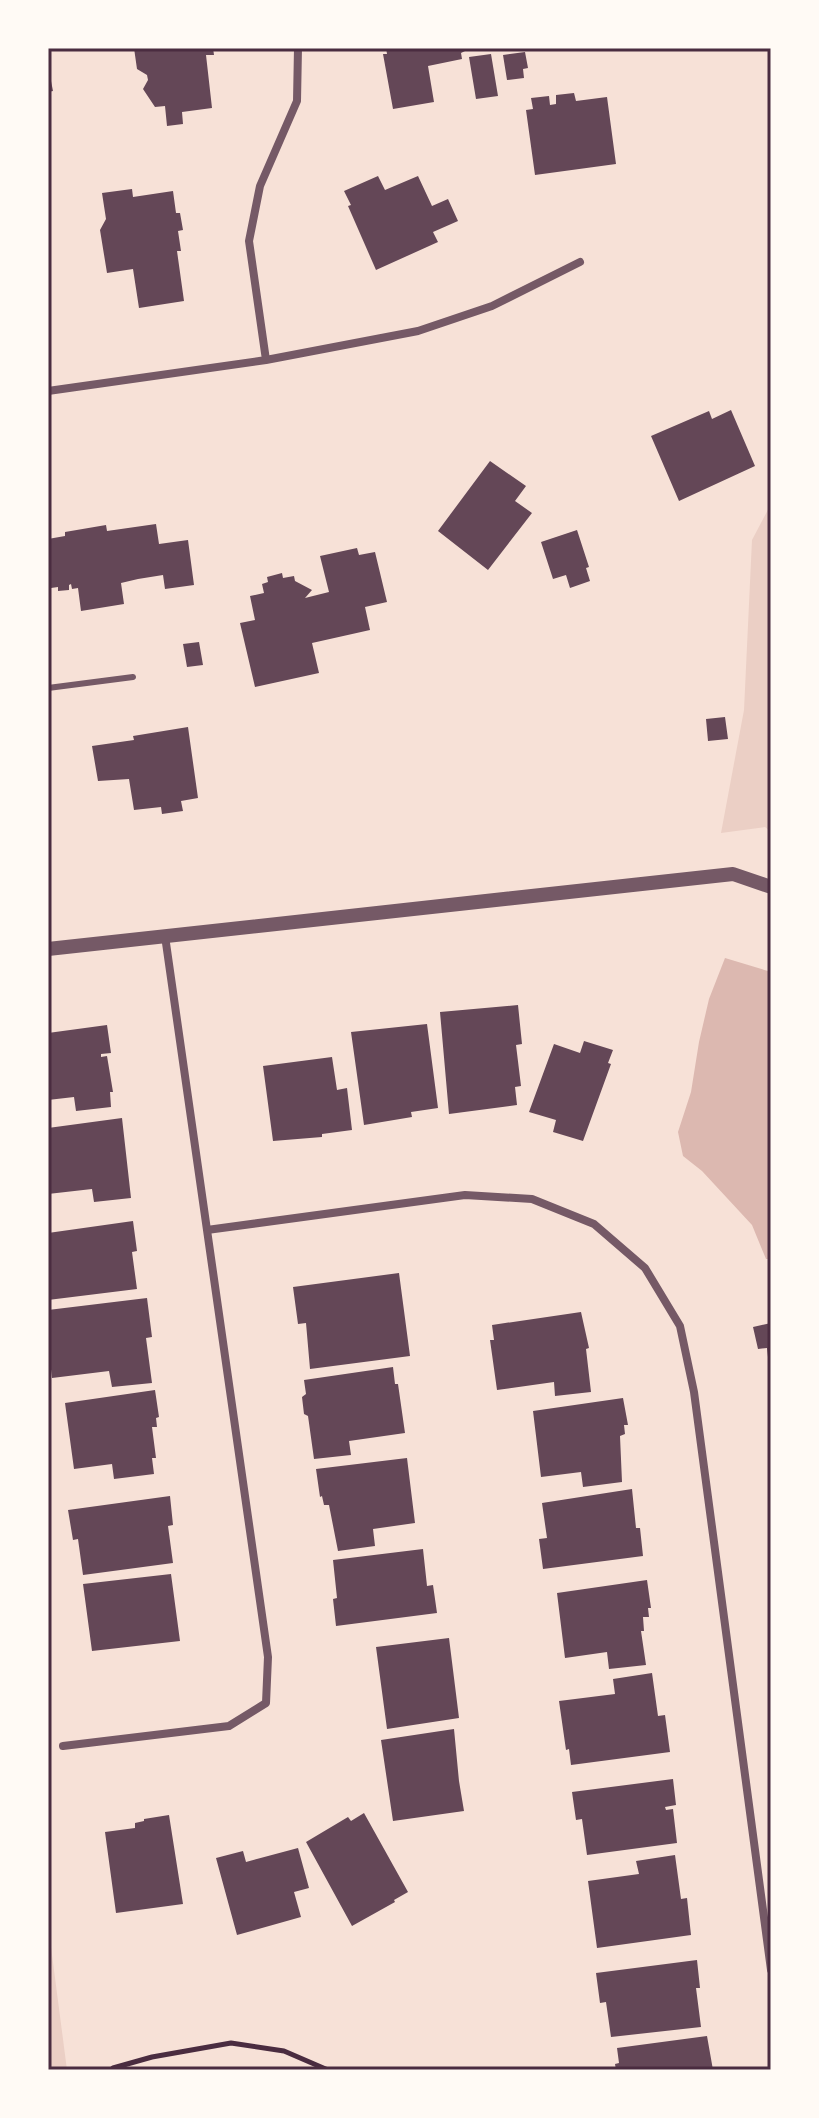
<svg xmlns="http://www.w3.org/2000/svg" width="819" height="2118" viewBox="0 0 819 2118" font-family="'Fira Sans Condensed',sans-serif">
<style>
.green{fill:#ebcfc5}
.water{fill:#dcb8b0}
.building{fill:#644757}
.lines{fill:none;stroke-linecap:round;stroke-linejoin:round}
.path{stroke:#4a2c40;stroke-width:5}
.service{stroke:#755966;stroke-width:6}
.minor{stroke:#755966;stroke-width:8}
.tertiary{stroke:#755966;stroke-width:14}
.neatline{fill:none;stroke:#4a2c40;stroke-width:3}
</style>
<rect width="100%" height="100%" fill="#f7e1d7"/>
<!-- green -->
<path class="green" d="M771,504v328l-6,-5 -44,6 23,-123 8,-170z
M48,1924l19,146h-19z"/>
<!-- water -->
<path class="water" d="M725,958l46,14v287h-5l-14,-34 -50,-54 -19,-15 -5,-24 13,-40 8,-50 10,-43z"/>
<!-- building -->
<path class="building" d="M134,48h79l1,7h-8l6,53 -30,4 1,12 -16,2 -2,-20 -10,1 -12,-18 5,-9 -1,-5 -10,-6z
M386,48h78l1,3 -4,2 1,6 -34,7 6,36 -41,7 -10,-55h4z
M525,52l3,16 -5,1 1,9 -17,2 -4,-25z
M491,54l7,42 -22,3 -7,-42z
M48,66l5,25 -5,1z
M574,93l2,8 31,-4 9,67 -81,11 -9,-65 7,-1 -2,-11 18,-2 1,9 6,-1v-9z
M378,176l7,14 33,-14 14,30 16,-7 10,22 -25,11 5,10 -62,28 -28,-64 3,-1 -7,-14z
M132,189l1,8 40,-6 3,22h4l3,17 -5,1 3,20h-4l7,50 -45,7 -6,-39 -26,4 -7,-43 6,-11 -4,-26z
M731,410l24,56 -76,35 -28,-65 58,-25 3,8z
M490,461l36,25 -11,15 17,12 -44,57 -50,-39z
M156,524l3,20 29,-4 6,45 -29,4 -2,-14 -25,4 -17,4 3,21 -43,7 -3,-23 -6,1 -1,-5 -2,1v5l-11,1v-4l-7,1 -3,-49 17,-3v-4l41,-7 1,6z
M577,530l12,37 -3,1 4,13 -20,7 -4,-13 -13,4 -12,-37z
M357,548l2,7 16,-3 12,50 -22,5 5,23 -58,13 7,30 -64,14 -15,-64 15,-3 -5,-24 14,-3 -2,-9 6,-2 -1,-5 15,-4 1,5 11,-2 1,5 17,9 -7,8 24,-6 -9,-36z
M199,642l4,23 -16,2 -4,-23z
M725,717l3,22 -20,2 -2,-22z
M188,727l10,71 -17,3 2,10 -21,3 -1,-7 -27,3 -5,-31 -31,2 -6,-35 42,-6 -1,-4z
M518,1005l4,39 -6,1 5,41 -6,1 2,18 -68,9 -9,-102z
M427,1024l11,84 -27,4 1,5 -48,8 -13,-93z
M107,1025l4,28 -10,1v3l6,-1 6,36h-3l1,15 -35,4 -2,-14 -26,3v-67z
M584,1041l29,9 -5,13 3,1 -28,77 -30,-9 3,-12 -27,-8 25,-68 26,9z
M332,1057l5,33 10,-2 5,42 -30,4v3l-49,4 -10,-75z
M122,1118l9,80 -37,4 -2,-13 -44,5v-66z
M133,1221l4,30 -5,1 5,37 -89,11v-67z
M399,1273l11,83 -100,13 -4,-46 -8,1 -5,-37z
M147,1298l5,39 -6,1 6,45 -40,4 -3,-16 -57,7 -4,-35v-33z
M581,1312l8,36 -3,1 5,43 -36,4 -1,-14 -57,8 -7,-50h4l-2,-15z
M771,1323v34h-3l-1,-9 -9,1 -5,-22z
M393,1367l2,17h3l7,49 -56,8 2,14 -37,4 -6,-43 -4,-2 -2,-17 4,-3 -2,-14z
M155,1390l4,27 -3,1 1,9h-5l4,31h-4l2,16 -40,5 -2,-15 -38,5 -9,-66z
M623,1398l5,27h-4l1,9 -5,2 2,46 -39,5 -2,-15 -40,5 -8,-66z
M407,1458l8,65 -42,6 2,17 -37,5 -9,-46h-5l-2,-9 -2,1 -4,-28z
M632,1489l4,39h4l3,28 -100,13 -4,-30 8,-1 -5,-35z
M170,1496l3,29 -5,1 5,37 -90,12 -5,-36 -5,1 -5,-30z
M423,1549l4,37 6,-1 4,28 -101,13 -3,-27 4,-1 -4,-38z
M171,1574l9,67 -88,10 -9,-67z
M647,1580l4,28h-3l1,9h-6l1,14h-3l5,34 -37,4 -2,-17 -42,6 -8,-65z
M449,1638l10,80 -72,11 -11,-82z
M652,1673l6,43 7,-1 5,37 -99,13 -2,-16 -3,1 -7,-49 56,-7 -2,-15z
M454,1729l5,52 5,30 -71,10 -12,-81z
M673,1779l3,26 -11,2 1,3 7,-1 4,34 -90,12 -5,-36 -6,1 -4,-28z
M364,1813l44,79 -14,8 1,2 -43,24 -46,-84 42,-25 3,4z
M169,1815l14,89 -67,9 -11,-81 30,-4v-5l9,-2v-2z
M298,1848l11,40 -15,4 7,25 -64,18 -21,-77 27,-7 3,11z
M675,1855l6,44 6,-1 4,37 -94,13 -9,-67 51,-7 -3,-13z
M697,1960l3,28h-4l5,39 -90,10 -5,-35 -6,1 -4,-30z
M707,2036l6,34h-97l-1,-6 4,-1 -2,-15z"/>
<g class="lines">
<!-- path -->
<path class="path" d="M114,2070l-1,-2 39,-11 79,-14 53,8 44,19"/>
<!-- service -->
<path class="service" d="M48,688l85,-11"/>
<!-- minor -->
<path class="minor" d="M266,360l-17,-119 11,-55 37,-85 1,-53
M48,391l218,-31 152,-29 74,-25 88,-44
M207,1230l258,-35 67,4 62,25 51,44 35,58 14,66 77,578
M63,1746l166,-20 37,-23 2,-46 -103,-721"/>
<!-- tertiary -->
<path class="tertiary" d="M48,949l685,-75 38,13"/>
</g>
<!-- border -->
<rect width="819" height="2118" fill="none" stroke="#fffaf5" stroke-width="100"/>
<rect x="50" y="50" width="719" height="2018" class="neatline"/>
</svg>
